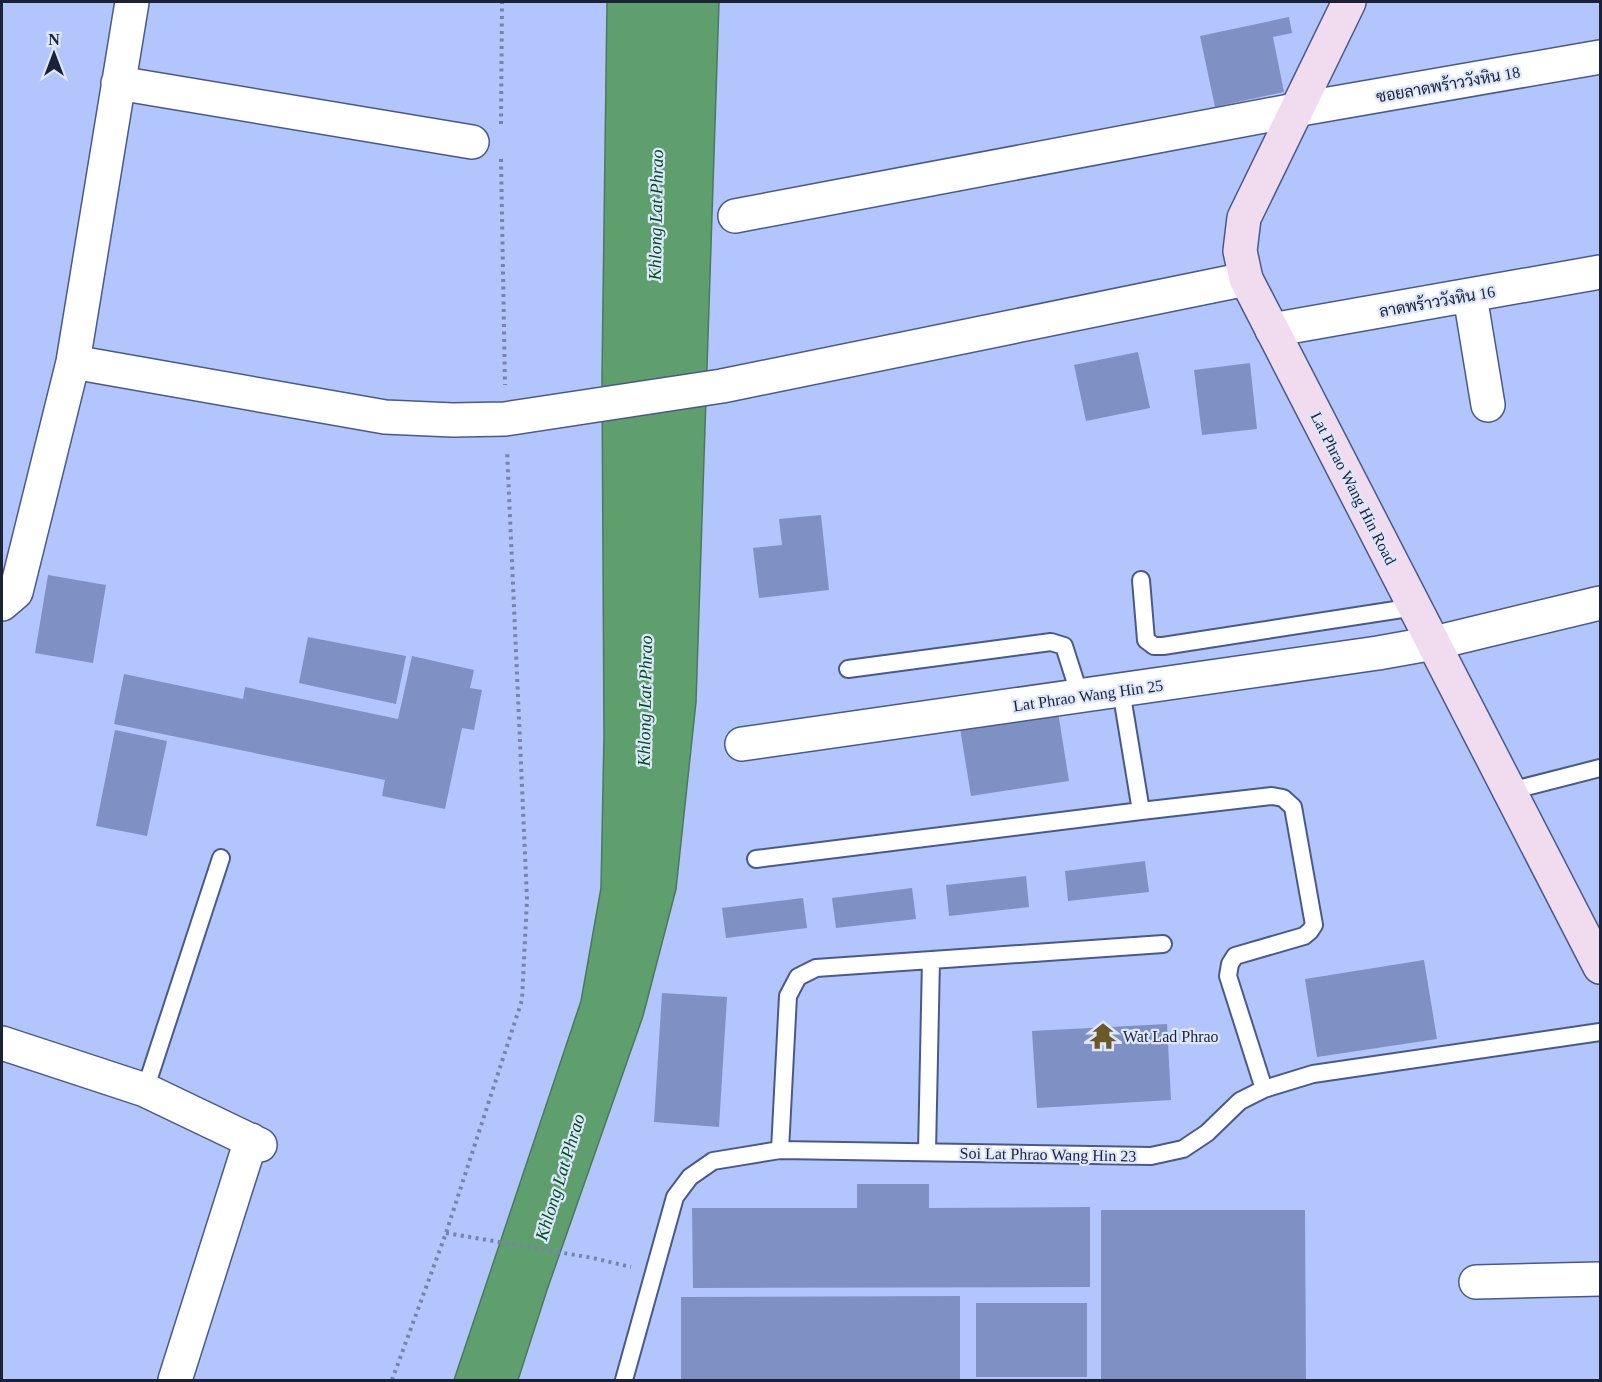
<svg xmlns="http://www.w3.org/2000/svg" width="1602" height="1382" viewBox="0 0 1602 1382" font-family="'Times New Roman',Sarabun,serif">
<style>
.water{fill:#5f9f6e;stroke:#4b795d;stroke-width:1.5}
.building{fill:#7f90c4}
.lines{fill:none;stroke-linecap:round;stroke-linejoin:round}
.service-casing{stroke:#4a5989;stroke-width:20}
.minor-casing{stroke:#4a5989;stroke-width:36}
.secondary-casing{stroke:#4a5989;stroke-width:36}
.path{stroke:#7684ad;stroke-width:4;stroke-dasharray:3 4.5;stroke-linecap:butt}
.service{stroke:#fff;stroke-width:16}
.minor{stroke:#fff;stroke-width:33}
.secondary{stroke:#f1dcef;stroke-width:33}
.labels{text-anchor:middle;stroke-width:4.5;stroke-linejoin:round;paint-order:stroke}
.street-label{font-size:16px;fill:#1b2136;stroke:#dee7fd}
.poi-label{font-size:16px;fill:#1b2136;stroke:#dee7fd;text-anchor:start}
.water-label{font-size:18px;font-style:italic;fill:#004e20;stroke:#dee7fd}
</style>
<rect width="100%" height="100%" fill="#b2c5fc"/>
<!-- water -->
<path class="water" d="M607,2h112l-23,700 -20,187 -33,127 -96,274 -29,90h-64l127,-379 20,-113 3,-153 -2,-359z"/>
<!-- building -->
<path class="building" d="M1289,17l3,16 -19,4 11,55 -69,15 -15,-71z
M1138,352l12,56 -64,13 -12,-56z
M1250,363l7,66 -55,6 -8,-65z
M821,515l8,75 -70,8 -6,-50 29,-3 -3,-26z
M48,575l58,10 -13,78 -58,-10z
M308,637l98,19 -10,48 -97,-21z
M412,656l62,14 -4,18 12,2 -8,40 -12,-2 -17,81 -63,-13 3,-16 -271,-56 10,-50 119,25 2,-12 153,32z
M1058,712l11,69 -98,15 -11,-68z
M115,730l52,11 -20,95 -51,-10z
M1145,861l4,31 -81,9 -3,-30z
M1026,876l3,31 -80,9 -3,-31z
M912,888l4,31 -80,9 -4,-30z
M803,898l4,30 -81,10 -4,-30z
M1424,960l13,79 -120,18 -12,-78z
M662,993l65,4 -8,130 -65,-5z
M1167,1024l4,76 -134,8 -5,-77z
M857,1184h72v24l161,-1v80l-397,1 -1,-80h165z
M1101,1210h204l1,170h-205z
M960,1296v84h-279v-83z
M976,1303h111v74h-111z"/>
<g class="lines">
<defs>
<path id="service" d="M1141,580l5,60 8,6h9l252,-39
M848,669l203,-27 13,4 16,50
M1121,690l20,121
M1510,791l90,-23
M756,859l385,-48 131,-15 11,2 10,9 21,118 -4,6 -6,5 -69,20 -5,8 -2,12 36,113
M145,1090l76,-232
M780,1150l8,-154 10,-19 18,-9 347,-24
M927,1152l4,-192
M624,1380l51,-183 15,-20 23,-16 67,-11 371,6 32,-7 24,-16 33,-32 24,-12 49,-15 287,-42"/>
<path id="minor" d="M118,83l354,59
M735,216l560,-106 305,-53
M1470,296l18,109
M1272,330l328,-58
M73,362l312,55 68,3 52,-1 217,-33 524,-107
M2,604l14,-12 57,-230 59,-360
M742,744l636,-91 56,-10 166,-40
M2,1043l143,47 115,55
M1476,1282l124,-3
M175,1380l76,-240"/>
<path id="secondary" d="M1349,2l-105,216 -4,33 6,28 354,688"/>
</defs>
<!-- service casing -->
<use href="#service" class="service-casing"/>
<!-- minor casing -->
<use href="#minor" class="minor-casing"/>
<!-- secondary casing -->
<use href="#secondary" class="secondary-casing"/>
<!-- path -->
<path class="path" d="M501,124l1,-122
M501,159l4,226
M446,1233l147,25 38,9
M392,1380l54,-147 76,-233 5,-101 -20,-449"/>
<!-- service -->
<use href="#service" class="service"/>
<!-- minor -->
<use href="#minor" class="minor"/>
<!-- secondary -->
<use href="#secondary" class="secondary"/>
</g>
<!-- icons -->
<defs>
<symbol id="temple-bare" viewBox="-9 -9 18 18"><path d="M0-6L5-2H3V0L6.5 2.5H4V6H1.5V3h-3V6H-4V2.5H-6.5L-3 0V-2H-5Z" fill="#6b5a28" stroke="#dee7fd" stroke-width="2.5" paint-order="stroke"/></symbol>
</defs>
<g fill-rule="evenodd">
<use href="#temple-bare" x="1084" y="1017" width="38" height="38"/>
</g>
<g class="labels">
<!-- street labels -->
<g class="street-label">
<text transform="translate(1448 84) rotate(-10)" y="6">ซอยลาดพร้าววังหิน 18</text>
<text transform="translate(1437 301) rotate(-10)" y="6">ลาดพร้าววังหิน 16</text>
<text transform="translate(1354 488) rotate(63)" y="6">Lat Phrao Wang Hin Road</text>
<text transform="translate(1088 695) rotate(-8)" y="6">Lat Phrao Wang Hin 25</text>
<text transform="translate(1048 1154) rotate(1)" y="6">Soi Lat Phrao Wang Hin 23</text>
</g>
<!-- poi labels -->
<g class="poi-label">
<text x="1123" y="1042">Wat Lad Phrao</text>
</g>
<!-- water labels -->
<g class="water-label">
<text transform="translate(656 215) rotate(-89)" y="6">Khlong Lat Phrao</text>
<text transform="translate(645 701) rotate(-89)" y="6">Khlong Lat Phrao</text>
<text transform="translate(560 1177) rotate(-73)" y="6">Khlong Lat Phrao</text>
</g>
</g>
<!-- border -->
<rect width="1602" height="1382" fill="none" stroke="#1b2136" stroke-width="6"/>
<!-- north arrow -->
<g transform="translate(54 54)" stroke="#dee7fd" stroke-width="4.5" paint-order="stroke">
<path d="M0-4.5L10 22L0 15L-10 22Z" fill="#1b2136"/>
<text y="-9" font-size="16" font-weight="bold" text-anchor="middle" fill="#1b2136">N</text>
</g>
</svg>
